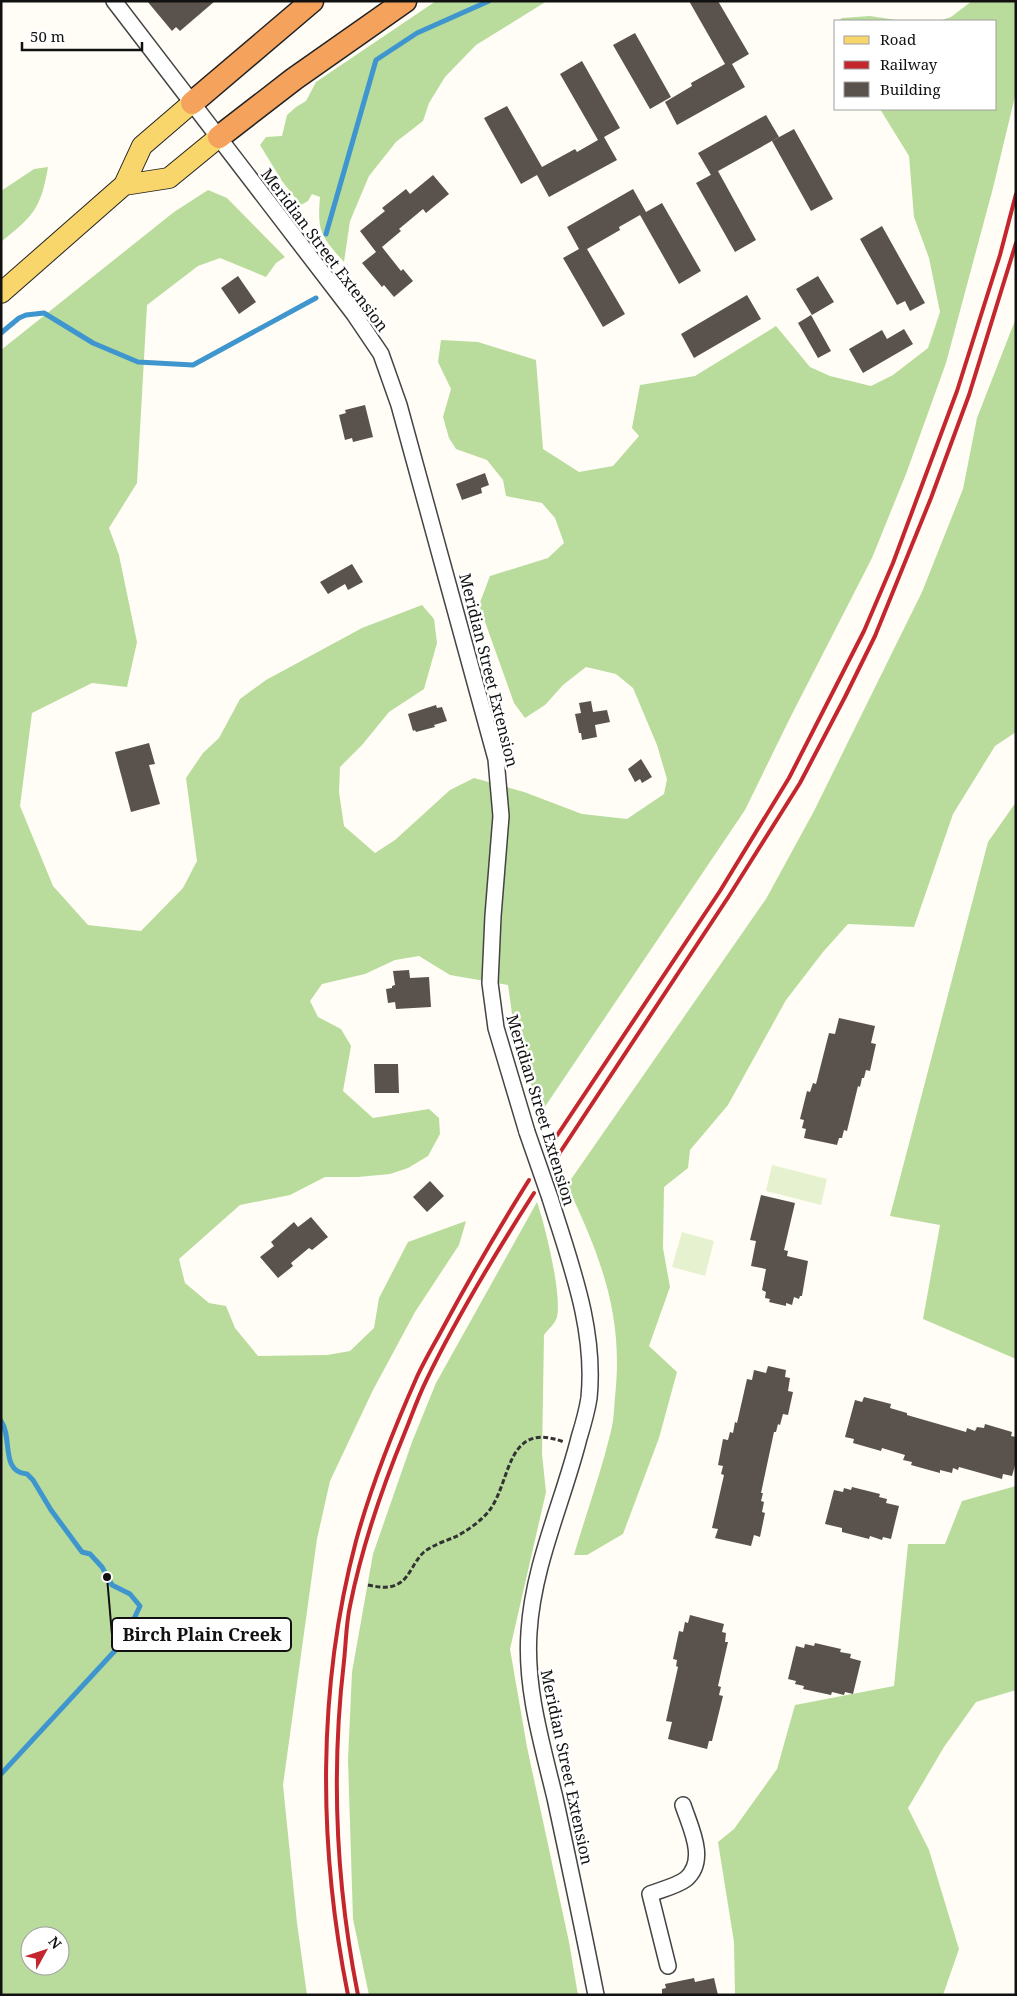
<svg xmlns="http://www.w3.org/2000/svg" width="1017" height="1996" viewBox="0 0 1017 1996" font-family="'Noto Serif',serif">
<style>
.forest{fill:#b9dc9c;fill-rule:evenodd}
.pitch{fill:#e6f2cf}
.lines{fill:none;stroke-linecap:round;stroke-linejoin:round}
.stream{stroke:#3f96cf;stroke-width:5}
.building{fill:#5a524d}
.minor-casing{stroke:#444;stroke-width:18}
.major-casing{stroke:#222;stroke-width:22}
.highway-casing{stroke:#222;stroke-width:25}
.path{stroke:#333;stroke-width:3;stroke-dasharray:5 2.5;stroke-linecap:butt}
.minor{stroke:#fff;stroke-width:15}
.major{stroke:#f9d66b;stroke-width:20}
.highway{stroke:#f5a25d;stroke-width:22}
.rail{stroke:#c4262e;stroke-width:4}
.minor-bridge-casing{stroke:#444;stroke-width:18;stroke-linecap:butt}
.minor-bridge{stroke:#fff;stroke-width:15}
.labels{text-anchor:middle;stroke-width:5;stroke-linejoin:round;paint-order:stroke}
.street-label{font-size:16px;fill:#111;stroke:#fff}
.leader{fill:none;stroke:#111;stroke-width:2}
.callout-dot{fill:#111;stroke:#fff;stroke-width:2}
.callout{fill:#fff;stroke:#111;stroke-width:2}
.callout-label{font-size:18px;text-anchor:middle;font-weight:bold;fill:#111}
</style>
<rect width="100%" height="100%" fill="#fffdf5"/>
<!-- forest -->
<path class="forest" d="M436,1h111l-71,44 -31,32 -16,26 -6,18 -27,21 -27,34 -19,45 -6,41c-23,-26 -27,-30 -24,-65l-8,-3 -4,7 -7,4 -19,-24 -22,-36 6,-8 16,-1 5,-21 9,-8 10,-6 10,-19z
M972,1h44v91l-23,96 -47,175 -40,111 -34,84 -82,160 -45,92 -205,304 -26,-86 -6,-43 -58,-10 -31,-19 -24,4 -30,14 -43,10 -12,17 8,16 23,12 10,17 -8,45 30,27 56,-9 10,9 1,16 -12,22 -20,12 -18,6 -32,3h-33l-35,18 -50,10 -61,54 6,24 24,20 17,3 9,22 23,28 69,-1 23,-4 24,-23 5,-30 29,-56 58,-21 -7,24 -44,67 -42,78 -43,91 -13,58 -34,246 14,138 10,72h-306v-1645l173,-138 34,-22 19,8 58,59 -9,6 -10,14 -46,-19 -22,8 -51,39 -10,178 -28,45 10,27 18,87 -10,45 -35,-4 -60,30 -12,93 33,80 35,39 53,6 42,-43 14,-27 -11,-83 17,-25 16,-15 21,-39 26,-19 96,-52 60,-23 12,14 3,24 -13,46 -35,23 -27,33 -22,22 -1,25 5,34 31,27 20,-13 55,-50 24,-12 50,14 58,22 45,5 37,-25 3,-15 -10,-34 -24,-57 -17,-14 -30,-7 -23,18 -18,20 -20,13 -11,-15 -35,-98 11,-29 58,-18 16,-15 -9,-25 -13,-15 -36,-7 -3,-16 -16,-20 -31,-11 -7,-11 -6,-21 8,-28 -13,-27 3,-22 37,2 58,18 7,89 36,23 34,-6 26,-30 -7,-8 8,-43 55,-9 81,-50 34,41 20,9 41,10 22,-11 35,-27 12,-36 -11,-54 -15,-41 -5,-61 -29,-47h116v-88h-57l12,-4zM30,1936h30v30h-30z
M870,16l33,5h-65l4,-3z
M48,167c-7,42 -15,49 -47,75v-51l33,-22z
M1016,318v414l-21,14 -42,68 -39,113 -66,-3 -25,28 -37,48 -58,105 -38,45 -2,18 -24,19 -1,61 7,39 -21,59 28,26 -18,66 -36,96 -36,21h-13c12,-41 27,-82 37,-124 3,-11 3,-23 4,-34 9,-82 -14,-139 -48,-212l199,-286 48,-88 108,-219 41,-103 14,-71z
M1016,802v557l-93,-40 17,-94 -50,-9 98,-374z
M537,1202c8,23 25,92 20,115 -2,7 -9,12 -13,18l-2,119 4,38 -36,157 17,98 42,195 9,53h-209l-16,-76 -5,-159 4,-88 21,-118 39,-112 24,-59z
M1016,1486v204l-40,12 -32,45 -36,61 21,42 30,99 -16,46h-208l-1,-53 -16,-100 16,-13 43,-60 18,-64 99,-19 14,-142h37l17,-43z"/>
<!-- pitch -->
<path class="pitch" d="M772,1165l55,14 -6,26 -55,-14z
M682,1232l32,9 -9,35 -33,-9z"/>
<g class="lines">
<!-- stream -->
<path class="stream" d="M326,234l50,-174 41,-27 72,-32
M1,333l18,-15 7,-3 18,-2 49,30 45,19 55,3 123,-67
M1,1421c12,17 -1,51 26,53l6,6 18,30 31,42 8,2 12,13 10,18 18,9 10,12 -17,36 -122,132"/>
</g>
<!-- building -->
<path class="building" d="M147,1h68l-35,30 -4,-4 -4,4z
M689,1h29l31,53 -17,10 13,23 -68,38 -12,-23 27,-16 -1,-3 34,-19z
M635,33l36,64 -21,12 -37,-64z
M582,61l38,67 -16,9 13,23 -68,37 -12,-22 -16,9 -37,-66 23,-12 35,61 33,-18 2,3 21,-12 -38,-66z
M766,115l13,22 -68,38 -13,-22z
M794,129l39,70 -22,12 -39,-70z
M718,171l38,69 -21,12 -39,-69z
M433,175l16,19 -23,19 -3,-4 -24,20 2,2 -19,16 19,24 2,-2 10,12 -19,16 -10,-12 -2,2 -20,-24 14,-11 -16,-21 25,-20 -3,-3 24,-19 4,5z
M633,189l13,23 16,-9 39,68 -22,13 -39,-69 -21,12 1,3 -33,19 38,65 -22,13 -40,-69 16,-9 -12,-22z
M882,226l43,77 -15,8 -5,-10 -8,4 -37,-66z
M238,276l18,26 -17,12 -18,-26z
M818,276l16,26 -22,13 -16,-26z
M747,295l14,24 -67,39 -13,-24z
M811,315l20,36 -13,7 -20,-35z
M904,329l9,15 -50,29 -14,-24 33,-19 5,9z
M365,405l8,32 -20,5 -1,-4 -7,2 -6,-25 7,-2 -1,-3z
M485,473l4,12 -8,3 1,5 -20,7 -6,-16z
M352,564l11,18 -15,8 -3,-6 -17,10 -8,-12z
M591,701l2,11 14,-2 3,12 -15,3 2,12 -15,3 -1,-7h-2l-4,-19 6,-1 -2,-10z
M436,705l1,3 5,-1 5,14 -13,4 1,2 -19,5 -1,-2 -2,1 -5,-17z
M149,743l6,21 -6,1 11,39 -29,8 -16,-60z
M641,759l11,18 -10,6 -2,-4 -5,3 -7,-13z
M409,970l1,8 19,-1 2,30 -35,2 -1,-7 -7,1 -2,-14 6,-1v-2l3,-1 -2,-14z
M839,1018l36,8 -4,17 5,1 -6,27 -4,-1 -2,8h-2l-2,9 -2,-1 -11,45 -3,-1 -2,8h-3l-2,7 -33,-7 2,-9 -4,-1 2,-8 -4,-1 7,-28 3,1 3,-9 3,1 13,-51 6,1z
M374,1064h24l1,29h-24z
M430,1181l14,15 -17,16 -14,-15z
M761,1195l34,8 -11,47 4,1 -1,5 21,5 -6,35h-2l-1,3 -5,-2 -2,8 -6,-2v3l-17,-4 1,-3 -5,-1 1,-6 -4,-2 4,-21 -15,-3 5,-25 -6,-1z
M311,1217l17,20 -16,13 -3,-2 -18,15 2,3 -15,12 -18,-21 14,-11 -3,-4 23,-20 4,5z
M768,1366l18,4 -1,7 5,1 -2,13 5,1 -5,23 -5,-1 -3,11 -2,-1 -2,8h-2l-13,61h2l-2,8 3,1 -2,10 3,1 -5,24 -6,-2 -3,11 -36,-8 3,-9 -6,-1 12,-53 -3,-1 2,-8 -5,-1 5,-26 5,1 2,-8 3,1 2,-11 2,1 10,-44 5,1 2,-10 12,3z
M864,1397l27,7 -1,4 17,5v2l59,17 1,-4 8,3 2,-4 7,1 1,-4 27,8 -1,4 5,1v25l-4,14 -9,-2 -1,5 -43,-12 -1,3 -5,-2 -1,5 -12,-3v3l-29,-8 1,-3 -9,-2 2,-5 -23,-7 -1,3 -28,-8 1,-4 -9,-2 10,-37 7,2z
M852,1487l28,7 -1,3 8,2 -1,4 13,3 -8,33 -8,-2 -1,3 -12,-4 -1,3 -27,-7v-4l-17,-4 9,-34 9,2 1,-4 7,2z
M690,1615l34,9 -2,8 4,1 -1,9h3l-10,44 3,1 -2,8 4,1 -11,45h-3l-2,8 -39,-10 4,-17 -6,-1 12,-54 -2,-1 1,-6 -4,-1 6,-28 4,1 2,-10 3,1z
M815,1643l26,6 -1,3 11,2 -1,4 11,3 -8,33 -8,-2 -1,3 -12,-3 -1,3 -28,-6 1,-3 -9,-2 1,-3 -8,-2 8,-33 8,2 1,-4 9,2z
M694,1978l1,4 19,-4 4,17h-56v-6l4,-1 -1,-4z"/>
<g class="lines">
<defs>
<path id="minor" d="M114,1l240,313 27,40 18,51 97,354 5,57 -8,100 -3,67 6,45 31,104
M550,1198c20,65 46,130 39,200 -2,13 -6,27 -10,40 -16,64 -46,127 -50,194 -4,56 13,112 26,166 14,65 28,131 41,197
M668,1966l-18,-72c10,-4 27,-8 36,-15 22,-19 4,-52 -3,-74"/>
<path id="major" d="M124,185l45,-7 50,-41
M1,293l123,-108 18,-39 50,-43"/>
<path id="highway" d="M192,103l120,-102
M219,137l75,-58 111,-78"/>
</defs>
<!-- minor casing -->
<use href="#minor" class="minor-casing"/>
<!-- major casing -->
<use href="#major" class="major-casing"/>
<!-- highway casing -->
<use href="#highway" class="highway-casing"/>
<!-- path -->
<path class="path" d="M368,1585c11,2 22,5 33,-3 9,-6 13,-21 23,-30 9,-7 21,-11 31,-15 12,-6 26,-16 34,-26 23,-30 16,-91 75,-69"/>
<!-- minor -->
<use href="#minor" class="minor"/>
<!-- major -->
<use href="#major" class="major"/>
<!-- highway -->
<use href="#highway" class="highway"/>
<!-- rail -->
<path class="rail" d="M550,1146l170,-255 69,-113 75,-147 29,-68 64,-172 43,-136 16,-61
M555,1160l174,-264 71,-113 45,-86 30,-61 56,-138 38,-103 47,-152
M348,1995c-30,-149 -31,-307 8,-454 15,-55 37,-110 60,-162 8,-18 19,-36 28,-53 27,-50 55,-98 85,-146
M358,1995c-22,-110 -27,-223 -14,-334 2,-18 2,-37 6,-55 12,-60 32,-118 55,-174 7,-17 13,-35 21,-51 31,-65 69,-127 108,-188"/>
<defs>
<path id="minor-bridge" d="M527,1132l23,66"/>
</defs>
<!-- minor-bridge casing -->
<use href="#minor-bridge" class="minor-bridge-casing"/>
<!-- minor-bridge -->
<use href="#minor-bridge" class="minor-bridge"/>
</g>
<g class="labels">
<!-- street labels -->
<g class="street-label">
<text transform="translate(325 250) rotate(53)" y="6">Meridian Street Extension</text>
<text transform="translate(489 670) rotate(76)" y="6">Meridian Street Extension</text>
<text transform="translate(541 1110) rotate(73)" y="6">Meridian Street Extension</text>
<text transform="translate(567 1767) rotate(78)" y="6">Meridian Street Extension</text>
</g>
</g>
<!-- callouts -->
<path class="leader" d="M107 1577L112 1635"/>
<circle class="callout-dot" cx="107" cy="1577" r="5"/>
<rect class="callout" x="112" y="1618" width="179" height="33" rx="5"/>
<g class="callout-label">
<text x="202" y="1641">Birch Plain Creek</text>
</g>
<!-- border -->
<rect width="1017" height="1996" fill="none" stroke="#111111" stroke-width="5"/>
<!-- legend -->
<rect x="834" y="20" width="162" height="90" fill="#ffffff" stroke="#a0a0a0"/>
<rect x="844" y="36" width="25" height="8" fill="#f9d66b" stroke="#a0a0a0"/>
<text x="880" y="45" font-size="15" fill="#111111">Road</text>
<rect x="844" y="61" width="25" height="8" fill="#c4262e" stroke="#a0a0a0"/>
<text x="880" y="70" font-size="15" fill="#111111">Railway</text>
<rect x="844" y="82" width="25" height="15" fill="#5a524d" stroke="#a0a0a0"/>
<text x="880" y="95" font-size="15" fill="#111111">Building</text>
<!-- north arrow -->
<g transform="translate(45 1951) rotate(50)"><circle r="24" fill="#ffffff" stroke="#a0a0a0"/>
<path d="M0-4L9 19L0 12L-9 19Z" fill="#c4262e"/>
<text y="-8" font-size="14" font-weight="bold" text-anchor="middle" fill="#111111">N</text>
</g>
<!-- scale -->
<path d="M22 42v8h120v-8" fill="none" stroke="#111111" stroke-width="2.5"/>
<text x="30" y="42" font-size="15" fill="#111111" stroke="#ffffff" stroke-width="4" paint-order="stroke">50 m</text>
</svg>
